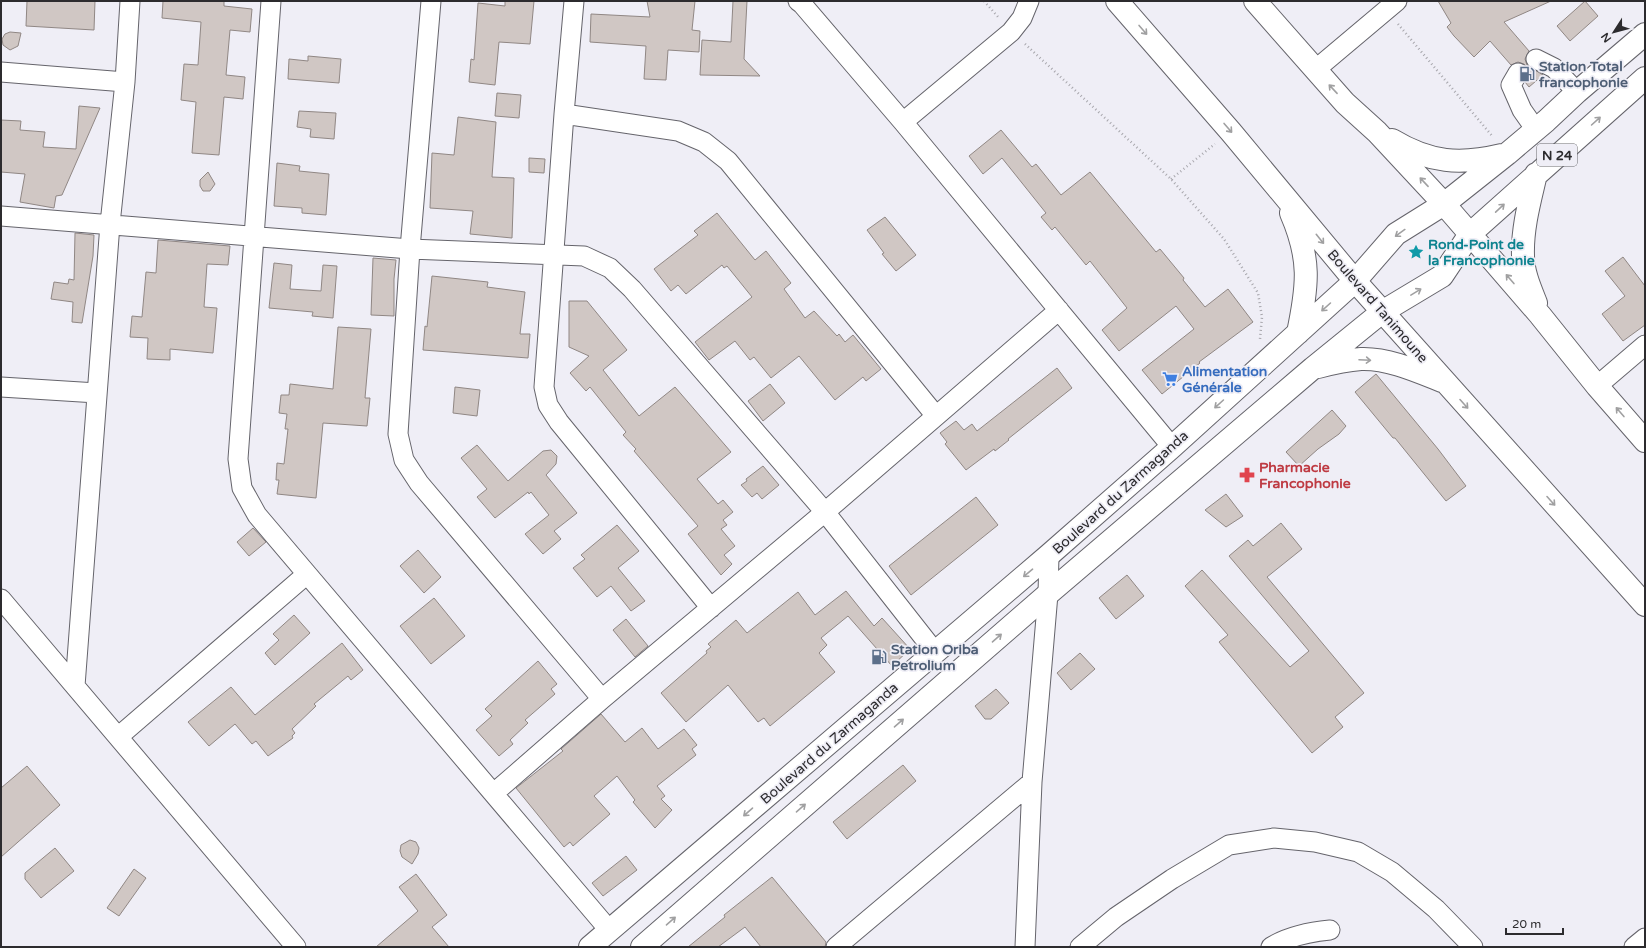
<svg xmlns="http://www.w3.org/2000/svg" width="1646" height="948" viewBox="0 0 1646 948" font-family="'Varela Round',sans-serif">
<style>
.building{fill:#d0c7c4;stroke:#908784}
.lines{fill:none;stroke-linecap:round;stroke-linejoin:round}
.minor-casing{stroke:#65646b;stroke-width:21}
.major-casing{stroke:#65646b;stroke-width:24}
.path{stroke:#a7a6ac;stroke-width:2.5;stroke-dasharray:1 3;stroke-linecap:butt}
.minor{stroke:#fff;stroke-width:19}
.major{stroke:#fff;stroke-width:22}
.oneway{stroke:#a0a0a1}
.labels{text-anchor:middle;stroke-width:3.5;stroke-linejoin:round;paint-order:stroke}
.shield{fill:#efeef6;stroke:#66666a;stroke-width:1}
.shield-label{font-size:13px;font-weight:bold;fill:#2c2b2e}
.service-label{font-size:14px;font-weight:bold;fill:#4e5e75;stroke:#efeef6;text-anchor:start}
.culture-label{font-size:14px;font-weight:bold;fill:#0d838f;stroke:#efeef6;text-anchor:start}
.street-label{font-size:14px;fill:#2c2b2e;stroke:#efeef6}
.shop-label{font-size:14px;font-weight:bold;fill:#366cbe;stroke:#efeef6;text-anchor:start}
.health-label{font-size:14px;font-weight:bold;fill:#be3a42;stroke:#efeef6;text-anchor:start}
</style>
<rect width="100%" height="100%" fill="#efeef6"/>
<!-- building -->
<path class="building" d="M27,1h68l-1,29 -68,-4z
M163,1h61v5l28,3 -2,23 -20,-2 -4,45 19,2 -2,22 -19,-2 -5,58 -27,-2 4,-51 -15,-2 3,-36 14,1 3,-43 -39,-4z
M505,1h29l-4,43 -31,-2 -4,43 -26,-3 2,-23 3,1 4,-57 27,3z
M647,1h48l-3,29 8,1 -1,21 -31,-2 -2,30 -22,-1 2,-33 -56,-4 1,-28 59,3z
M733,1h14l-3,58 16,17 -60,-1 2,-35 29,2z
M1438,1h113l-47,21 25,29 -4,8 2,6 16,10 -14,12 -4,-5 4,-9 -2,-6 -3,-3 -6,-2 -7,3 -21,-24 -16,16 -20,-21 -7,-9 4,-4z
M1585,1l13,15 -28,25 -13,-15z
M10,32l11,1 -3,13 -8,4 -7,-5 -1,-6 3,-5z
M308,56l33,3 -2,24 -51,-4 1,-20 19,2z
M497,93l24,2 -2,23 -24,-2z
M79,106l21,2 -38,87 -6,1 -2,12 -34,-6 5,-28 -24,-2v-52l20,1 -1,9 25,2 -2,15 33,2z
M299,111l37,2 -2,26 -24,-2 1,-8 -14,-2z
M458,117l38,5 -4,55 22,1 -2,60 -42,-4 3,-23 -43,-3 2,-55 22,2z
M1001,130l31,37 4,-3 25,31 29,-23 66,80 4,-3 24,29 -1,2 22,27 23,-18 25,33 -54,40 1,1 -38,31 -20,-24 52,-41 -18,-23 -57,45 -17,-21 25,-22 -37,-47 -4,4 -31,-38 -3,3 -11,-13 5,-4 -44,-55 -19,16 -14,-18z
M529,158l16,1 -1,14 -15,-1z
M277,163l23,3 -1,5 30,3 -3,41 -24,-2v-5l-28,-2z
M208,172l7,12 -5,7h-7l-3,-5v-6z
M717,213l38,47 11,-9 25,32 -7,6 21,29 9,-7 23,25 2,-2 6,8 8,-7 28,34 -15,12 -3,-4 -28,23 -36,-44 -28,22 -17,-21 -4,3 -15,-19 -26,19 -14,-18 57,-45 -25,-31 -3,2 -2,-3 -36,29 -8,-9 -7,6 -17,-22 44,-34 -4,-4z
M885,217l31,38 -20,16 -14,-17 2,-1 -17,-23z
M75,233l19,2 -1,21 -11,67 -10,-1 1,-20 -22,-3 3,-17 14,2 1,-5 5,1z
M158,240l72,6 -2,19 -21,-1 -3,43 13,1 -4,45 -43,-4v11l-23,-1 1,-21 -18,-1 2,-21 10,1 4,-45 10,1z
M1623,257l22,29v39l-22,16 -21,-27 23,-18 -20,-25z
M373,258l23,2 -2,19v37l-23,-1z
M274,263l18,2 -2,24 31,2 2,-26 14,1 -4,52 -21,-2 1,-4 -44,-4z
M432,276l56,6 -1,5 38,5 -5,42h10l-2,24 -105,-8 2,-24 2,1z
M569,301h18l40,49 -24,20 36,46 36,-29 56,65 -34,27 21,25 5,-4 10,12 -10,8 4,5 -6,4 14,17 -11,9 8,9 -11,11 -33,-41 10,-8 -64,-75 2,-2 -13,-14 3,-3 -36,-45 -4,4 -16,-18 19,-17 -20,-9z
M338,327l33,2 -6,69h5l-3,28 -44,-3 -7,75 -39,-4 2,-14h-3l1,-17 7,1 4,-35h-3l2,-15 -8,-1 2,-18h8l1,-11 43,5z
M1057,368l15,20 -64,51 1,1 -14,11 -1,-2 -28,21 -21,-26 2,-2 -7,-9 16,-12 8,9 8,-6 5,7z
M1376,374l62,75 28,37 -20,15 -51,-63h-2l-38,-46z
M770,384l15,19 -22,18 -15,-20z
M455,387l25,3 -3,26 -24,-3z
M1332,410l14,16 -7,8 -21,15 -19,17 -13,-14z
M477,445l31,36 35,-30 8,-1 6,6 -1,8 -10,11 31,38 -23,18 7,8 -18,15 -18,-20 24,-19 -18,-23 -2,2 -1,-2 -33,26 -18,-21 10,-8 -26,-31z
M763,466l16,19 -17,14 -5,-6 -5,4 -11,-12 6,-4 -1,-2z
M1226,494l17,22 -17,11 -21,-17z
M976,497l22,28 -87,70 -22,-29z
M1281,523l21,26 -35,28 97,116 -29,24 8,10 -31,26 -93,-111 9,-7 -43,-49 17,-16 88,97 19,-16 -80,-95 19,-16 5,6z
M617,525l22,26 -21,17 27,33 -14,10 -20,-25 -14,11 -24,-29 12,-9 -4,-4z
M253,528l13,14 -17,14 -12,-14z
M418,550l23,27 -17,16 -24,-27z
M1127,575l17,21 -28,23 -17,-21z
M846,591l28,35 8,-8 28,31 -18,17 -44,-50 -27,22 6,7 -8,8 16,19 -65,54 -6,-8 -6,4 -30,-37 -42,37 -25,-29 46,-40 -1,-2 5,-4 -3,-3 28,-24 11,13 51,-41 17,23z
M434,598l31,38 -34,28 -31,-38z
M294,615l16,18 -35,32 -10,-12 14,-13 -6,-6z
M626,619l22,27 -13,11 -22,-27z
M342,643l21,27 -12,10 -3,-4 -34,28 2,2 -24,23 3,4 -3,3 1,2 -25,18 -12,-15 -4,3 -17,-20 -26,22 -21,-24 43,-35 24,28z
M1080,653l15,16 -24,21 -14,-17z
M538,661l19,23 -6,5 4,5 -30,26 3,3 -18,17 3,4 -14,12 -23,-26 16,-14 -7,-7z
M996,689l13,14 -18,16h-6l-10,-13z
M601,714l24,28 17,-14 16,21 26,-20 13,16 -5,4 4,6 -39,31 8,10 -4,3 11,11 -17,18 -22,-26 2,-2 -18,-24 -23,20 16,18 -37,32 -3,-4 -6,5 -48,-59 47,-37 -2,-2z
M903,765l13,16 -69,58 -14,-17z
M27,766l33,39 -59,52v-69z
M410,840l6,2 3,6 -1,6 -6,10 -10,-7 -2,-6 1,-6z
M55,848l19,23 -33,27 -16,-19v-6z
M626,856l11,14 -34,26 -11,-13z
M134,869l12,9 -27,38 -12,-8z
M416,874l31,41 -15,12 17,20h-73l42,-36 -19,-24z
M772,877l54,65 -1,5h-64l-16,-20 -27,20h-30l37,-30 -1,-2z"/>
<g class="lines">
<defs>
<path id="minor" d="M271,1l-33,458 4,29 15,27 353,416
M431,1l-21,248 -12,185 6,26 15,23 183,216
M574,1l-10,113 -20,273 4,18 11,17 152,186
M798,1l4,3 101,118 269,325
M1536,59l18,9 23,24
M1315,70l82,-69
M1,72l124,10
M1518,73l-7,12 11,25 14,20
M564,114l114,17 26,11 24,19 208,255
M903,122l108,-90 11,-14 7,-17
M1,216l409,33 174,7 26,12 22,21 193,223 110,140
M1597,386l48,-41
M1,387l96,6
M1,599l295,348
M75,686l35,-462 15,-142 5,-81
M118,737l189,-163
M494,793l108,-94 223,-187 234,-202
M836,947l196,-165
M1025,947l7,-165 16,-188 1,-39
M1080,947l36,-30 56,-38 57,-34 45,-7 41,4 43,10 34,20 44,37 37,38
M1271,947c18,-11 38,-15 59,-17
M1634,947l11,-9"/>
<path id="major" d="M1117,1l114,131 124,149 290,324
M1255,1l90,102 32,29 67,72 96,111 57,71 48,55
M1392,140c38,23 68,25 110,15
M1291,213c20,46 17,72 7,120
M1536,303c-6,-15 -13,-31 -13,-47 -1,-28 7,-56 13,-82
M1318,367c15,-4 29,-7 43,-8 27,-1 56,12 81,22
M590,947l459,-392 123,-108 183,-166 41,-47 48,-30 63,-50 39,-33 31,-29 68,-58
M642,947l406,-353 265,-226 69,-56 60,-36 28,-42 175,-156"/>
</defs>
<!-- minor casing -->
<use href="#minor" class="minor-casing"/>
<!-- major casing -->
<use href="#major" class="major-casing"/>
<!-- path -->
<path class="path" d="M984,1l15,17
M1398,24l95,113
M1025,44l146,135 53,60 34,54 4,24 -2,22
M1171,179l44,-35"/>
<!-- minor -->
<use href="#minor" class="minor"/>
<!-- major -->
<use href="#major" class="major"/>
</g>
<!-- one-way arrows -->
<defs><path id="oneway-shaft" d="M-6 0H5M1.5-3L5.5 0L1.5 3" fill="none" stroke-width="1.6" stroke-linecap="round" stroke-linejoin="round"/></defs>
<g class="oneway">
<use href="#oneway-shaft" transform="translate(1143 30) rotate(49)"/>
<use href="#oneway-shaft" transform="translate(1333 89) rotate(-133)"/>
<use href="#oneway-shaft" transform="translate(1596 121) rotate(-42)"/>
<use href="#oneway-shaft" transform="translate(1228 128) rotate(49)"/>
<use href="#oneway-shaft" transform="translate(1424 182) rotate(-133)"/>
<use href="#oneway-shaft" transform="translate(1500 208) rotate(-43)"/>
<use href="#oneway-shaft" transform="translate(1400 233) rotate(144)"/>
<use href="#oneway-shaft" transform="translate(1320 239) rotate(51)"/>
<use href="#oneway-shaft" transform="translate(1510 279) rotate(-131)"/>
<use href="#oneway-shaft" transform="translate(1416 292) rotate(-31)"/>
<use href="#oneway-shaft" transform="translate(1326 307) rotate(138)"/>
<use href="#oneway-shaft" transform="translate(1365 360) rotate(3)"/>
<use href="#oneway-shaft" transform="translate(1219 404) rotate(138)"/>
<use href="#oneway-shaft" transform="translate(1464 404) rotate(48)"/>
<use href="#oneway-shaft" transform="translate(1620 412) rotate(-131)"/>
<use href="#oneway-shaft" transform="translate(1551 501) rotate(48)"/>
<use href="#oneway-shaft" transform="translate(1028 573) rotate(140)"/>
<use href="#oneway-shaft" transform="translate(997 638) rotate(-41)"/>
<use href="#oneway-shaft" transform="translate(899 723) rotate(-41)"/>
<use href="#oneway-shaft" transform="translate(801 808) rotate(-41)"/>
<use href="#oneway-shaft" transform="translate(748 812) rotate(139)"/>
<use href="#oneway-shaft" transform="translate(671 921) rotate(-41)"/>
</g>
<!-- icons -->
<defs>
<symbol id="fuel-bare" viewBox="-9 -9 18 18"><path d="M-5.5-6h7V0h2V4h1.3V-2.5L3-4.5l.8-.8L6-3V5H2.5V1h-1V6h-7ZM-4.2-4.7v3.2H.2V-4.7Z" fill="#5c6f8a" stroke="#efeef6" stroke-width="2.5" paint-order="stroke"/></symbol>
<symbol id="sight-bare" viewBox="-9 -9 18 18"><path d="M0-6L1.8-2.2L6-1.7L2.9 1.2L3.7 5.4L0 3.3L-3.7 5.4L-2.9 1.2L-6-1.7L-1.8-2.2Z" fill="#0f9aa8" stroke="#efeef6" stroke-width="2.5" paint-order="stroke"/></symbol>
<symbol id="supermarket-bare" viewBox="-9 -9 18 18"><path d="M-6-5.5h2.5l.6 2H6L4.5 2H-2.5L-4.4-4H-6ZM-1.5 3.2a1.3 1.3 0 1 0 .1 0ZM3 3.2a1.3 1.3 0 1 0 .1 0Z" fill="#3f7fe0" stroke="#efeef6" stroke-width="2.5" paint-order="stroke"/></symbol>
<symbol id="pharmacy-bare" viewBox="-9 -9 18 18"><path d="M-2-6h4v4h4v4h-4v4h-4v-4h-4v-4h4Z" fill="#e0444e" stroke="#efeef6" stroke-width="2.5" paint-order="stroke"/></symbol>
</defs>
<g fill-rule="evenodd">
<use href="#fuel-bare" x="1516" y="63" width="22" height="22"/>
<use href="#sight-bare" x="1405" y="241" width="22" height="22"/>
<use href="#supermarket-bare" x="1159" y="368" width="22" height="22"/>
<use href="#pharmacy-bare" x="1236" y="464" width="22" height="22"/>
<use href="#fuel-bare" x="868" y="646" width="22" height="22"/>
</g>
<g class="labels">
<!-- shield labels -->
<rect class="shield" x="1537" y="144" width="40" height="22" rx="3"/>
<g class="shield-label">
<text x="1557" y="160">N 24</text>
</g>
<!-- service labels -->
<g class="service-label">
<text x="1539" y="71">Station Total<tspan x="1539" dy="16">francophonie</tspan></text>
<text x="891" y="654">Station Oriba<tspan x="891" dy="16">Petrolium</tspan></text>
</g>
<!-- culture labels -->
<g class="culture-label">
<text x="1428" y="249">Rond-Point de<tspan x="1428" dy="16">la Francophonie</tspan></text>
</g>
<!-- street labels -->
<g class="street-label">
<text transform="translate(1378 306) rotate(49)" y="5">Boulevard Tanimoune</text>
<text transform="translate(1120 492) rotate(-42)" y="5">Boulevard du Zarmaganda</text>
<text transform="translate(829 743) rotate(-41)" y="5">Boulevard du Zarmaganda</text>
</g>
<!-- shop labels -->
<g class="shop-label">
<text x="1182" y="376">Alimentation<tspan x="1182" dy="16">Générale</tspan></text>
</g>
<!-- health labels -->
<g class="health-label">
<text x="1259" y="472">Pharmacie<tspan x="1259" dy="16">Francophonie</tspan></text>
</g>
</g>
<!-- border -->
<rect width="1646" height="948" fill="none" stroke="#2c2b2e" stroke-width="4"/>
<!-- north arrow -->
<g transform="translate(1614 32) rotate(234)" stroke="#efeef6" stroke-width="3" paint-order="stroke">
<path d="M0-3L7 15L0 10L-7 15Z" fill="#2c2b2e"/>
<text y="-6" font-size="11" font-weight="bold" text-anchor="middle" fill="#2c2b2e">N</text>
</g>
<!-- scale -->
<path d="M1506 928v6h57v-6" fill="none" stroke="#2c2b2e" stroke-width="2"/>
<text x="1512" y="928" font-size="12" fill="#2c2b2e" stroke="#efeef6" stroke-width="3" paint-order="stroke">20 m</text>
</svg>
